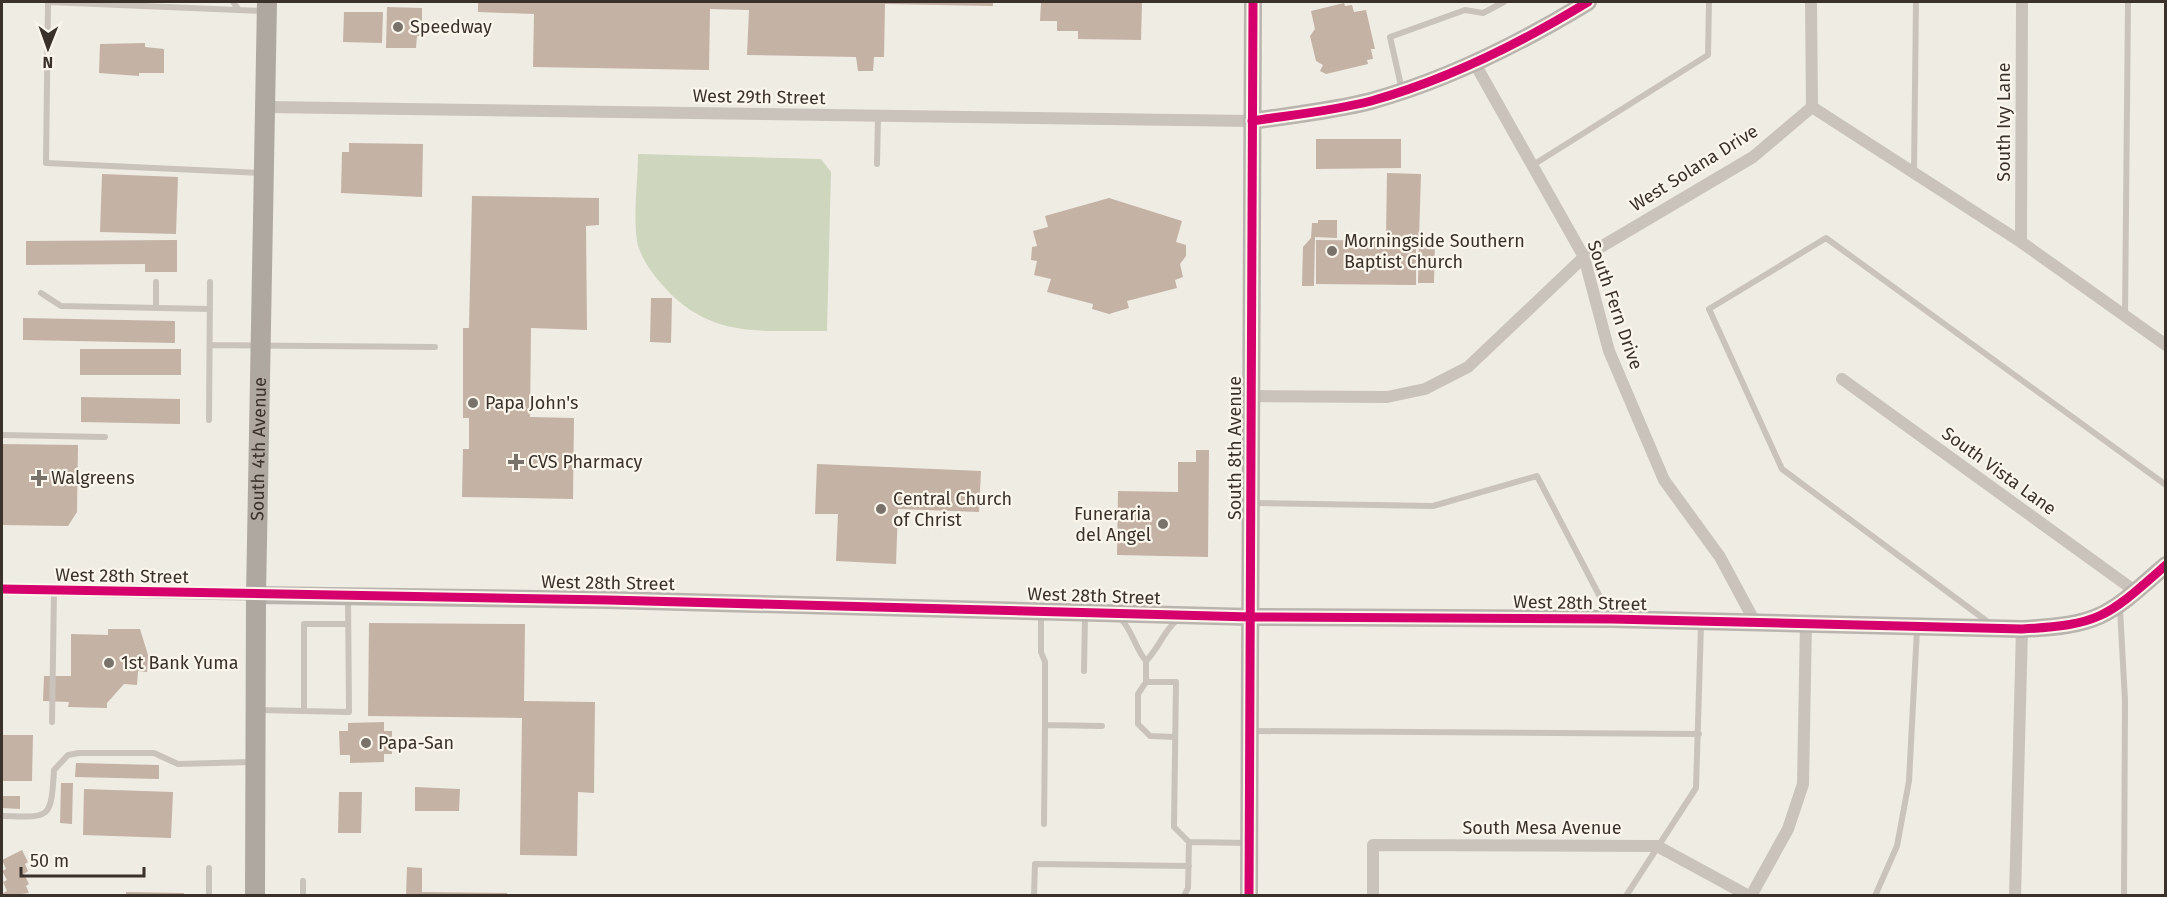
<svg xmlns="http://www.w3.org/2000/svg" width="2167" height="897" viewBox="0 0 2167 897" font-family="'Fira Sans',sans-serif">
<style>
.green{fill:#ced6be}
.building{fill:#c4b2a5}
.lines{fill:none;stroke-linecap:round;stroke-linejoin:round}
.lane{stroke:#c9c3bc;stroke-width:6}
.street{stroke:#c9c3bc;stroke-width:12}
.secondary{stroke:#b9b4ad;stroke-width:18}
.primary{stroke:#aea8a1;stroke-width:20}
.cycleway-casing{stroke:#fbf6ec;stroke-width:13}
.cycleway{stroke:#d6006c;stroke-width:9}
.poi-dot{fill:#79726b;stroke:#fbf6ec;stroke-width:2}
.labels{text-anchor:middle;stroke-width:4.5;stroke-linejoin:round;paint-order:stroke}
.poi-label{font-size:18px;fill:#3a312a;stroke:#fbf6ec;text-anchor:start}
.street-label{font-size:18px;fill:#3a312a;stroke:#fbf6ec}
</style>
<rect width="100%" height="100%" fill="#efece4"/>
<!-- green -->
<path class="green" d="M638,154l183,5 10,13 -4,159c-69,-1 -119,9 -168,-50 -8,-9 -20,-27 -22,-40 -4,-27 1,-59 1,-87z"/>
<!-- building -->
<path class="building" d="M478,2h515v4l-108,-2 -1,53h-10l-1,14h-15l-2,-14 -109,-2 2,-45 -39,-1 -1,61 -176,-3 1,-53 -56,-2z
M1041,2h101l-1,38 -63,-1v-8h-21v-10h-17z
M1344,3l1,3 7,-1 2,7 12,-2 9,39h-4l2,10 -6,1 1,4 -42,10 -6,-3 3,-6 -7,-4 -6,-25 5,-7 -4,-18z
M387,7l35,1v28h-5l-1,12h-30z
M344,12h39l-1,31 -39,-1z
M145,43v4l19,2v24h-25v3l-40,-3 1,-29z
M1316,139h85v29l-85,1z
M349,143l74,1 -1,53 -81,-4 1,-41h7z
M1387,173l34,1 -2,64h-33z
M102,174l76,3 -2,57 -76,-2z
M472,196l127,2v27l-13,1 1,104 -56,-2 -1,89 44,1 -1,81 -111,-2 1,-48h6v-31h-6v-90h6z
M1109,198l73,23 -6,21 10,3v11l-6,8 3,13 -8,3 2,8 -50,13 2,7 -20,6 -17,-5 1,-5 -46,-12 4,-13 -17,-4 3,-14 -6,-1 1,-13 5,-1 -4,-15 15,-4 -3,-11z
M1318,220h19v18l-22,-1 -1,49h-12l1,-39 8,-9 1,-15h6z
M1419,238l16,1 -1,44h-16z
M177,240v32h-32v-8l-119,1v-24z
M1316,240l100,1v44l-100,-1z
M651,298h21l-1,45 -21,-1z
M23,318l152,3v22l-152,-3z
M80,349h101v26h-101z
M81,397l99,2v25l-99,-2z
M2,444l76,1 -1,67 -9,14 -66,-1z
M1196,450h13l-1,107 -91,-2 1,-64 60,1v-30h18z
M817,464l164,7 -2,41 -81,-3 -2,55 -60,-3 2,-47h-23z
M369,623l156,1 -1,77 71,1 -1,91 -16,-1 -1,64 -57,-1 2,-137 -154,-2z
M108,629h32l8,26 -1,17 -9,-1 -1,14 -13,-1 -17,19v5l-39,-1 1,-5 -26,-1 1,-25h27v-42l37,1z
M384,722v9h8v23h-8v8l-34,1v-8h-10l-1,-24h9v-8z
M2,735h31l-1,46h-30z
M76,763l83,2v14l-84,-2z
M61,783h12l-1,41 -12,-1z
M415,787l45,2 -1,22h-44z
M84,789l89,3 -2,46 -88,-3z
M339,792h23l-1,41h-23z
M2,796h18v13l-18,-1z
M22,850l6,12 -3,2 3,7 -4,3 5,10 -3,2 3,7 -25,3 -1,-3 4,-2 -4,-9 4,-2 -5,-9 4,-2 -4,-9z
M407,867l15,1v24l85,1v3h-101z
M126,892l58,1v3h-58z"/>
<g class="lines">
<!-- lane -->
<path class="lane" d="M233,2l6,8
M1402,90l-12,-53 75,-27 18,3 21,-11
M877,164l1,-47
M1533,165l175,-110 1,-53
M261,173l-215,-10 2,-161 216,9
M1914,173l2,-171
M41,293l20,13 149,3
M156,308v-26
M2125,316l3,-314
M210,345l225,2
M209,420l1,-138
M2,435l103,2
M1253,503l180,3 104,-30 73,140
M348,599l1,113 -45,-1v-87h44
M2120,609l5,91 -1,196
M1041,612v40l4,10v63
M1120,618c13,13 15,30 26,43 13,-13 17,-29 31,-41
M1988,622l-206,-153 -73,-160 117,-71 340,247
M1084,671l1,-56
M1146,682v-21
M260,710l44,1
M52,722l2,-131
M1253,731l446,3
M1175,737l-25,-1 -12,-12v-30l8,-12h30l-2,145 15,15
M2,816c48,1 49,5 52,-46l14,-15 11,-2h75l24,11 74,-2
M1044,824l1,-99 57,1
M303,881v15
M209,896v-28
M1034,896l1,-32 154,2
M1184,896l4,-8 1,-46 60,1
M1626,896l70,-108 5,-163
M1875,896l22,-50 12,-65 8,-152"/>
<!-- street -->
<path class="street" d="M1811,2l1,105
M1474,62l110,195 25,94 55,129 56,77 35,65
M266,107l986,14
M1812,107l209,135 145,103
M2021,242l1,-240
M1842,379l293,212
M1251,396l136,1 38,-8 43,-22 116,-110 169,-100 59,-50
M2,589l254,6
M1373,896v-51l284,1 92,50
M1751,896l37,-67 15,-45 3,-161
M2015,896l7,-267"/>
<!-- secondary -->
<path class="secondary" d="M1252,121c40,-6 80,-10 119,-20 76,-21 150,-58 217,-99
M256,595l352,5 643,17 361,2 410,10c79,-4 86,-13 144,-64
M1249,896l4,-894"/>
<!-- primary -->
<path class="primary" id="s1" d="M255,896l1,-301 11,-593"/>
<defs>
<path id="cycleway" d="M1252,121c40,-6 80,-10 119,-20 76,-21 150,-58 217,-99
M2,589l606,11 643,17 361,2 410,10c79,-4 86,-13 144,-64
M1249,896l4,-894"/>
</defs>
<!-- cycleway casing -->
<use href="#cycleway" class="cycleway-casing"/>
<!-- cycleway -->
<use href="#cycleway" class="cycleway"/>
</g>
<!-- markers -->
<g class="poi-dot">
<circle cx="398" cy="27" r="6"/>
<circle cx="1332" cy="251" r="6"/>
<circle cx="473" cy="403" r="6"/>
<path d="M513 453h6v6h6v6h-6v6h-6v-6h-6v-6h6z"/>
<path d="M36 469h6v6h6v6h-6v6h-6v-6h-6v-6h6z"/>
<circle cx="881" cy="509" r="6"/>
<circle cx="1163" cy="524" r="6"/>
<circle cx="109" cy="663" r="6"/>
<circle cx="366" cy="743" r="6"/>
</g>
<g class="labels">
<!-- poi labels -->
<g class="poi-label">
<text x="410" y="33">Speedway</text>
<text x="1344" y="247">Morningside Southern<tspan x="1344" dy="21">Baptist Church</tspan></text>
<text x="485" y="409">Papa John's</text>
<text x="528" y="468">CVS Pharmacy</text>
<text x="51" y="484">Walgreens</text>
<text x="893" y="505">Central Church<tspan x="893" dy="21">of Christ</tspan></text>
<text x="1151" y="520" text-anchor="end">Funeraria<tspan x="1151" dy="21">del Angel</tspan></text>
<text x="121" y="669">1st Bank Yuma</text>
<text x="378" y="749">Papa-San</text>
</g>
<!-- street labels -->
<g class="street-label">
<text transform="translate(759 97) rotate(1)" y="6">West 29th Street</text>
<text transform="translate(2004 122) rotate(-90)" y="6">South Ivy Lane</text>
<text transform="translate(1694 168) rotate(-32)" y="6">West Solana Drive</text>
<text transform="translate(1615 305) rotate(71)" y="6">South Fern Drive</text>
<text dy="6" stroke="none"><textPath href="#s1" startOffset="447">South 4th Avenue</textPath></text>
<text transform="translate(1235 448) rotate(-90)" y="6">South 8th Avenue</text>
<text transform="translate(1999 471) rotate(36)" y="6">South Vista Lane</text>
<text transform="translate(122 576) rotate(1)" y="6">West 28th Street</text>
<text transform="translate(608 583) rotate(1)" y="6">West 28th Street</text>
<text transform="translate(1094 596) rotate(2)" y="6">West 28th Street</text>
<text transform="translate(1580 603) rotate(1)" y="6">West 28th Street</text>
<text x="1542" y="834">South Mesa Avenue</text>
</g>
</g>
<!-- border -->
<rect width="2167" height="897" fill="none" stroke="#3a312a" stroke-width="6"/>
<!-- north arrow -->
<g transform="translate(48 48) rotate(181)" stroke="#fbf6ec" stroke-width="4.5" paint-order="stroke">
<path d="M0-4.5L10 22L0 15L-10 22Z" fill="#3a312a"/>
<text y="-9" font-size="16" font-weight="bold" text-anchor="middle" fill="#3a312a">N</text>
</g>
<!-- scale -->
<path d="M21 867v9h123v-9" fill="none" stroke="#3a312a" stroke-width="3"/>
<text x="30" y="867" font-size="18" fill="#3a312a" stroke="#fbf6ec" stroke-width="4.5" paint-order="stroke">50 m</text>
</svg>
